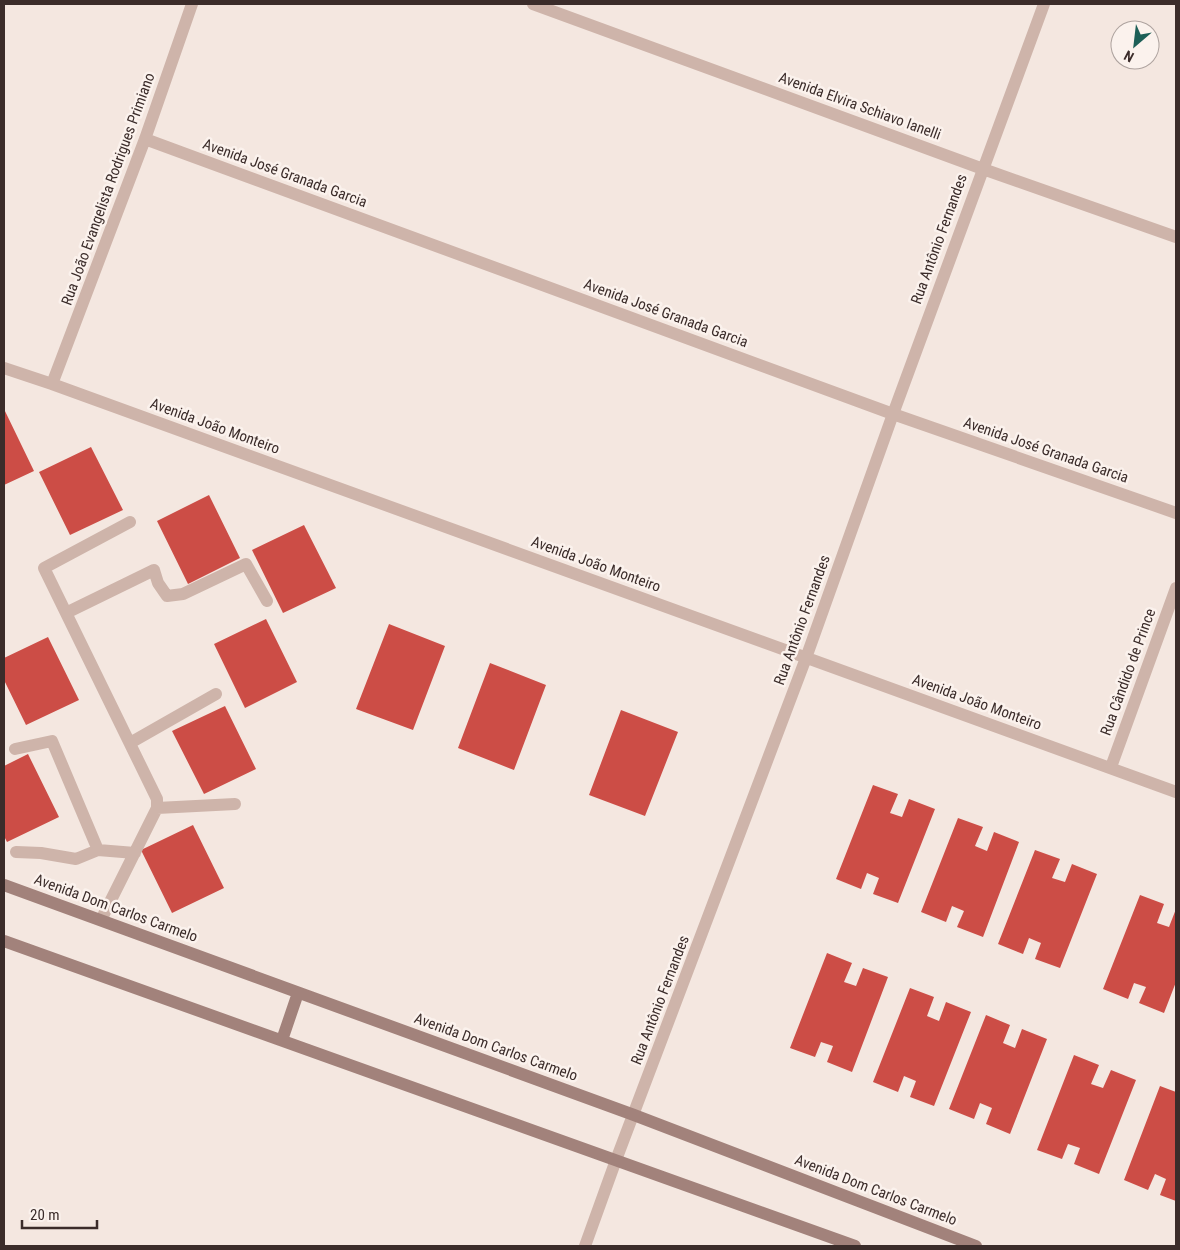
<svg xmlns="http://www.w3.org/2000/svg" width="1180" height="1250" viewBox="0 0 1180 1250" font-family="'Roboto Condensed',sans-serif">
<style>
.building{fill:#cc4d46}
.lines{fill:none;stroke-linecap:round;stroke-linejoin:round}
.lane{stroke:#ceb4aa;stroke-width:12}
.street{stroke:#ceb4aa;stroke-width:12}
.secondary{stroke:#a2827b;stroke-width:12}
.labels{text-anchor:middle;stroke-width:5;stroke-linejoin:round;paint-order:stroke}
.street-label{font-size:15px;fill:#3b2c2a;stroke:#fbf2ed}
</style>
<rect width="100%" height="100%" fill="#f4e7e0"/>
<!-- building -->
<path class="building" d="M4,409l30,62 -30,14z
M91,447l32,63 -53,25 -31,-63z
M209,495l31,63 -52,26 -31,-63z
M304,525l32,63 -53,25 -31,-63z
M266,619l31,63 -52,26 -31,-64z
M389,624l56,22 -32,84 -57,-21z
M48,637l31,63 -53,25 -22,-45v-22z
M490,663l56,22 -32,85 -56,-22z
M225,706l31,63 -52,25 -32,-63z
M621,710l57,22 -33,84 -56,-21z
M28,754l31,63 -52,25 -3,-6v-70z
M873,785l25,9 -8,19 12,4 7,-18 26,10 -37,94 -25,-9 6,-16 -12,-5 -6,16 -25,-10z
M958,818l25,9 -8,19 12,5 7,-19 25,10 -36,95 -26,-10 7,-16 -12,-5 -6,16 -25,-10z
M193,825l31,63 -52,25 -31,-63z
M1035,850l25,9 -8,19 13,4 7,-18 25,10 -37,94 -25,-9 6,-16 -12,-5 -6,16 -25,-10z
M1140,895l24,9 -7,19 12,4 7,-18v73l-12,31 -25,-10 7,-16 -12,-4 -6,16 -25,-10z
M827,953l25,10 -8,19 12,4 7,-18 25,9 -36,95 -25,-10 6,-16 -12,-4 -6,15 -25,-9z
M910,988l24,9 -7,19 12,5 7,-19 25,10 -37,94 -24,-9 6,-16 -12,-5 -6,16 -25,-10z
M986,1015l24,10 -7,18 12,5 7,-19 25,10 -37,95 -24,-10 6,-16 -12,-5 -6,16 -25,-10z
M1074,1055l25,10 -8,19 12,4 8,-18 25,10 -37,94 -25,-10 6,-16 -12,-4 -6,15 -25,-9z
M1160,1086l16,6v109l-16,-6 6,-16 -11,-5 -7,16 -24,-10z"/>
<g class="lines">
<!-- lane -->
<path class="lane" d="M66,613l88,-43 4,13 9,13 16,-2 63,-30 21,37
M130,743l86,-49
M15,749l37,-8 46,109
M157,808l78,-4
M16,852l25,1 35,6 22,-9 37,3
M101,920l56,-112v-9l-113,-231 86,-46"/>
<!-- street -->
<path class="street" d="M533,4l450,165 193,68
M145,139l748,275 283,99
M4,368l48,16 1124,408
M52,384l93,-245 47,-135
M1111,767l65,-179
M585,1246l31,-86 190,-502 87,-244 151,-410"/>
<!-- secondary -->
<path class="secondary" d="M4,885l630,230 342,131
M4,941l851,305
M282,1040l16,-47"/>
</g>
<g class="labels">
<!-- street labels -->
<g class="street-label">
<text transform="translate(860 106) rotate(20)" y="5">Avenida Elvira Schiavo Ianelli</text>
<text transform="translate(285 173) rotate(20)" y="5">Avenida José Granada Garcia</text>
<text transform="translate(108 189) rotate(-70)" y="5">Rua João Evangelista Rodrigues Primiano</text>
<text transform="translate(939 239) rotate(-70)" y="5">Rua Antônio Fernandes</text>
<text transform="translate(666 313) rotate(20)" y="5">Avenida José Granada Garcia</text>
<text transform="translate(215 426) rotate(20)" y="5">Avenida João Monteiro</text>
<text transform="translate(1046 450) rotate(19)" y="5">Avenida José Granada Garcia</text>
<text transform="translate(596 564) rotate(20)" y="5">Avenida João Monteiro</text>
<text transform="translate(802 620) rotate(-70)" y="5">Rua Antônio Fernandes</text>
<text transform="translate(1128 672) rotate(-70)" y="5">Rua Cândido de Prince</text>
<text transform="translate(977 702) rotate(20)" y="5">Avenida João Monteiro</text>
<text transform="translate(116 908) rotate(20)" y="5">Avenida Dom Carlos Carmelo</text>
<text transform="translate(660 1000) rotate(-69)" y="5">Rua Antônio Fernandes</text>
<text transform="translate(496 1047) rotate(20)" y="5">Avenida Dom Carlos Carmelo</text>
<text transform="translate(876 1190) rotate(21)" y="5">Avenida Dom Carlos Carmelo</text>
</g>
</g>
<!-- border -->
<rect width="1180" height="1250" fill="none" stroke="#3b2c2a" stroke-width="10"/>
<!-- north arrow -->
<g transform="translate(1135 45) rotate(208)"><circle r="24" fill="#fbf2ed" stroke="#aea39f"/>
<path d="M0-4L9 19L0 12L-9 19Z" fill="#1d5f57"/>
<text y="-8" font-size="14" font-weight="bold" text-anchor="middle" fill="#3b2c2a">N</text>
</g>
<!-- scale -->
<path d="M22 1220v8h75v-8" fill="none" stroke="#3b2c2a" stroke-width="2.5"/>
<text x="30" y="1220" font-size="15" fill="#3b2c2a" stroke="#fbf2ed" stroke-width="4" paint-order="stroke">20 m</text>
</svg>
